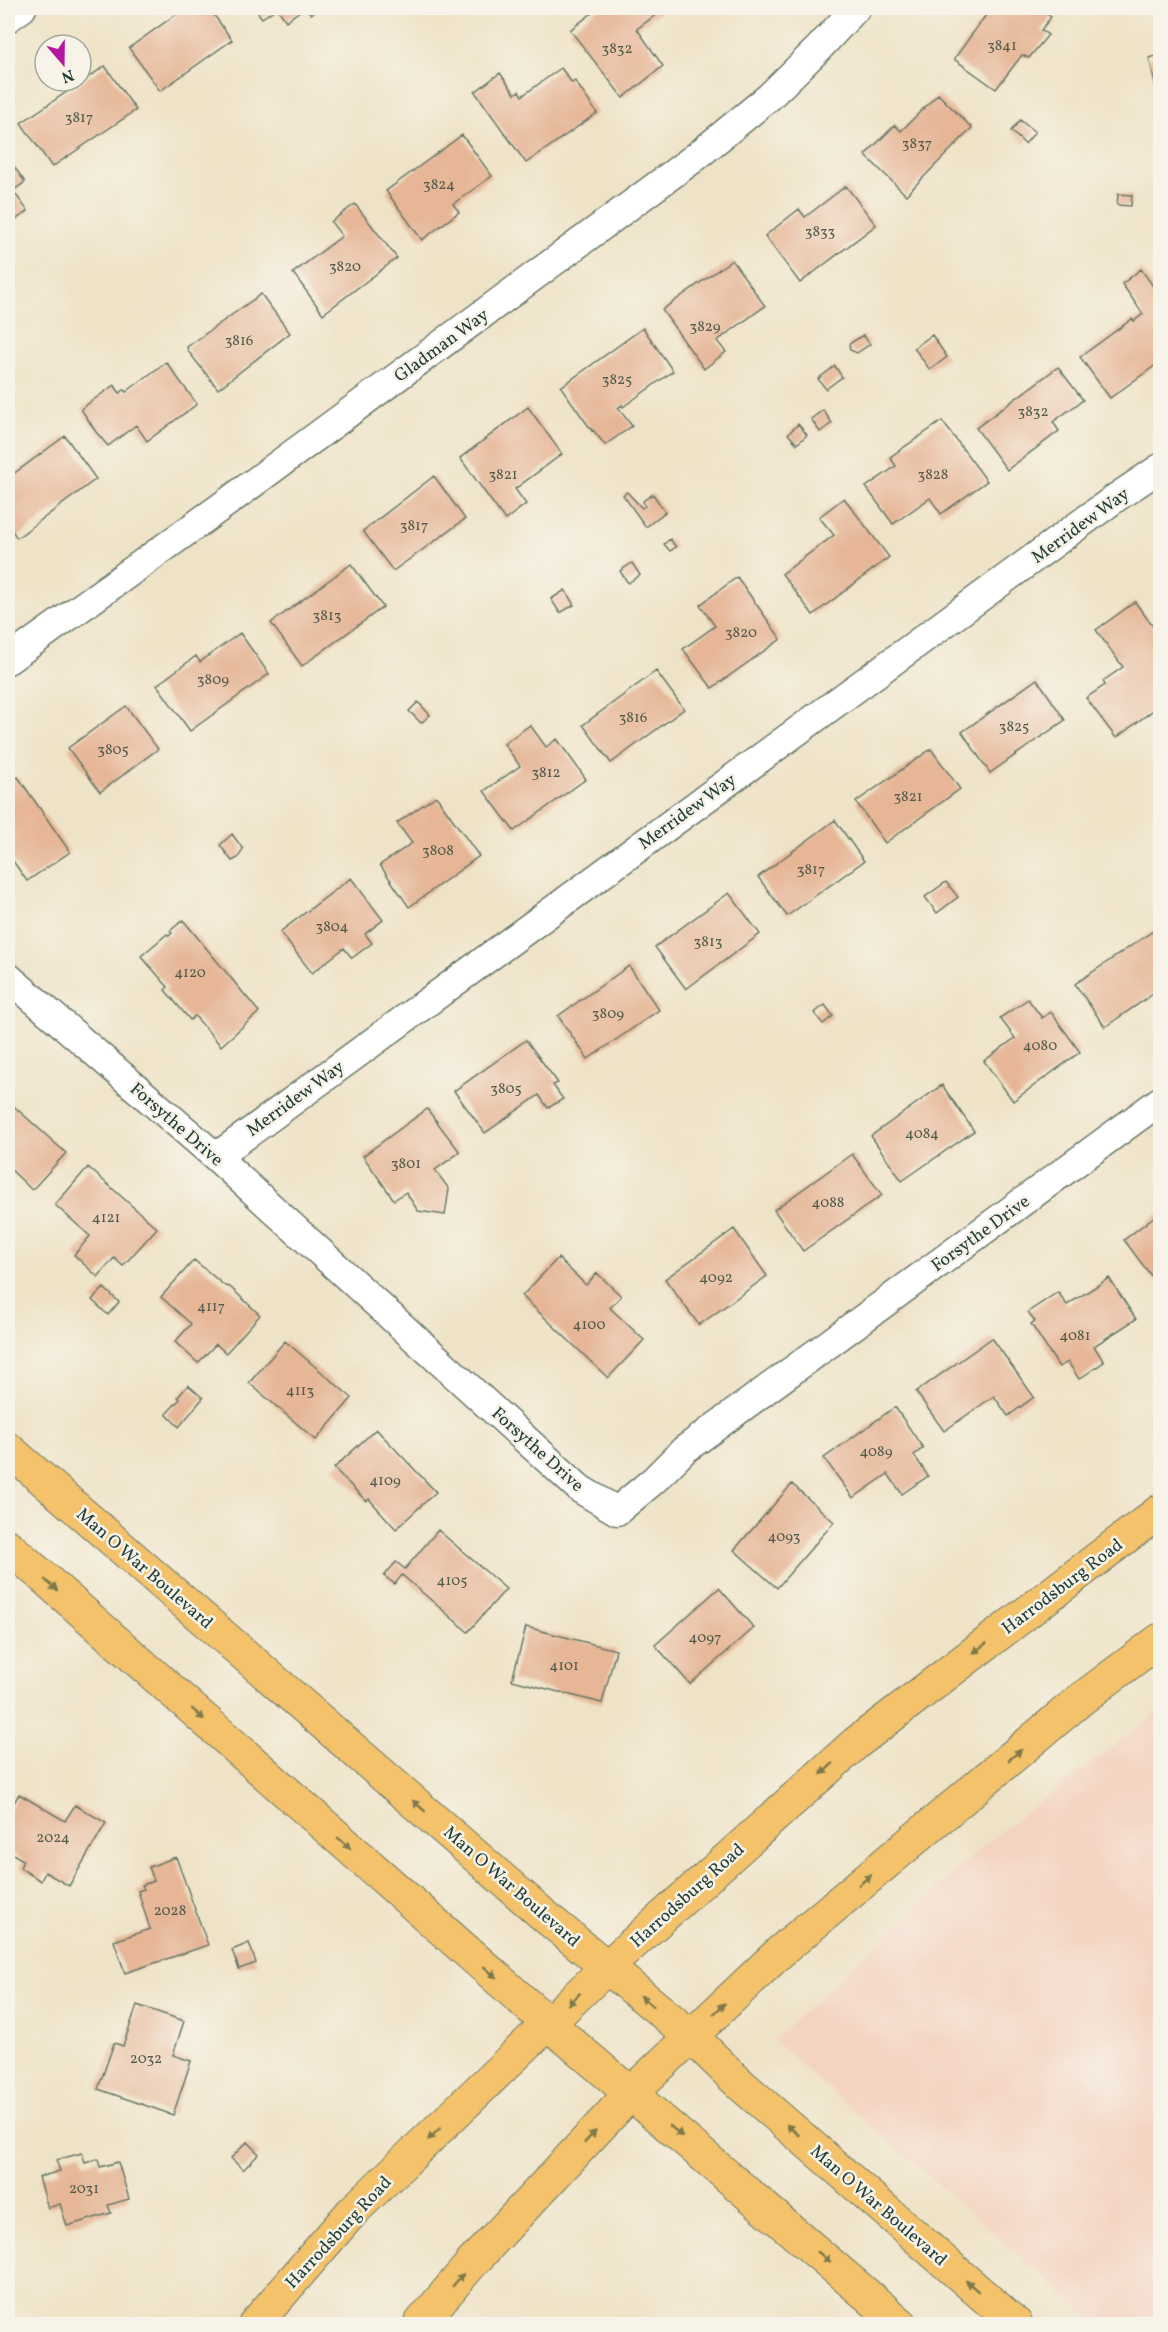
<svg xmlns="http://www.w3.org/2000/svg" width="1168" height="2332" viewBox="0 0 1168 2332" font-family="Vollkorn,serif">
<style>
.built{fill:#f4d3c1}
.building{fill:#e6b696}
.lines{fill:none;stroke-linecap:round;stroke-linejoin:round}
.street-casing{stroke:#687767;stroke-width:31}
.primary-casing{stroke:#687767;stroke-width:35}
.street{stroke:#fff;stroke-width:28}
.primary{stroke:#f3c26a;stroke-width:33}
.oneway{fill:#7e794c}
.labels{text-anchor:middle;stroke-width:5;stroke-linejoin:round;paint-order:stroke}
.number-label{font-size:15px;fill:#515b4c}
.street-label{font-size:18px;fill:#1f3d34;stroke:#f7f3e8}
</style>
<rect width="100%" height="100%" fill="#f7f3e8"/>
<filter id="ink" filterUnits="userSpaceOnUse"><feTurbulence type="fractalNoise" baseFrequency=".0167" numOctaves="2"/><feDisplacementMap in="SourceGraphic" scale="12" xChannelSelector="R" yChannelSelector="G"/><feConvolveMatrix kernelMatrix="1 2 1 2 8 2 1 2 1" color-interpolation-filters="sRGB"/></filter>
<filter id="wash" filterUnits="userSpaceOnUse"><feTurbulence type="fractalNoise" baseFrequency=".008" numOctaves="4" result="noise"/><feDisplacementMap in="SourceGraphic" scale="24" xChannelSelector="R" yChannelSelector="G"/><feGaussianBlur stdDeviation="1.35" result="paint"/><feColorMatrix in="noise" values="0 0 0 0 0 0 0 0 0 0 0 0 0 0 0 0 0 1.4 0 .05"/><feComposite in="paint" operator="in"/></filter>
<g filter="url(#wash)">
<rect width="100%" height="100%" fill="#efe3c7"/>
<!-- built -->
<path class="built" d="M1160,1711v613h-63l-324,-284 214,-198z"/>
<g id="blocks">
<!-- building -->
<path class="building" d="M185,8h24l23,32 -72,51 -31,-43z
M254,8h50l-18,13 -9,-13 -15,10z
M306,8h15l-10,6z
M599,8h66l-28,21 26,37 -40,32 -53,-68z
M991,8h47l13,9 -10,13 7,5 -19,23 -7,-3 -26,34 -42,-30z
M1160,55v31l-4,1 -7,-29z
M105,66l31,44 -84,57 -31,-44z
M561,68l11,15 3,-2 22,32 -71,50 -51,-71 25,-19 15,21 4,-3 3,5z
M938,94l34,34 -66,67 -41,-40 30,-30 6,6z
M1020,120l15,12 -10,12 -14,-13z
M462,135l30,41 -39,28 6,8 -37,28 -36,-49z
M8,158l17,24 -12,9 15,20 -20,14z
M846,186l30,39 -76,58 -35,-47 34,-27 6,8z
M1118,194l14,1 -1,11 -14,-1z
M355,204l42,54 -74,56 -30,-41 49,-37 -11,-14z
M732,260l33,46 -48,35 9,11 -22,17 -42,-59z
M1141,269l19,27v53l-4,3 4,10 -50,36 -30,-41 52,-38 2,2 9,-7 -21,-30z
M261,294l29,39 -72,56 -30,-38 -1,-4z
M643,328l30,43 -50,36 -1,-2 -4,3 14,18 -27,19 -12,-15 -1,1 -31,-44z
M863,335l7,9 -13,9 -7,-3 -1,-6z
M932,335l15,22 -17,13 -16,-22z
M166,362l31,42 -50,37 -11,-16 -28,21 -12,-14 -15,-23 33,-24 6,8 4,-3 2,2z
M835,366l7,11 -16,12 -8,-10z
M1058,367l25,33 -30,22 6,9 -52,39 -31,-42z
M528,407l34,47 -47,35 11,15 -21,16 -45,-62z
M823,410l9,13 -12,9 -9,-13z
M942,421l45,60 -46,33 -11,-16 -37,26 -27,-37 30,-21 -6,-9z
M798,424l9,11 -10,9 -9,-10z
M65,436l31,43 -79,59 -9,-13v-47z
M434,476l31,43 -72,52 -30,-40z
M627,492l15,16 3,-2 -2,-5 10,-7 12,18 -19,15 -23,-32z
M844,498l45,59 -76,58 -31,-41 52,-39 -15,-18z
M670,539l6,8 -6,4 -6,-7z
M632,563l8,12 -12,8 -8,-12z
M351,564l32,43 -81,59 -31,-43z
M737,577l44,62 -69,49 -29,-39 32,-23 -15,-21z
M565,590l9,15 -14,8 -9,-14z
M1135,602l25,34v69l-44,33 -30,-40 19,-13 -2,-4 20,-14 -27,-37z
M240,633l29,41 -79,57 -33,-46 39,-29 4,6z
M656,671l28,38 -73,54 -28,-38z
M1037,679l28,41 -75,53 -28,-41z
M418,702l12,13 -9,8 -12,-12z
M126,706l32,43 -58,43 -32,-44z
M530,725l16,22 11,-8 29,40 -72,52 -30,-40 36,-25 -16,-22z
M931,749l29,40 -75,54 -29,-41z
M18,777l52,75 -43,29 -19,-27 2,-2 -2,-4v-64z
M436,796l43,60 -70,51 -29,-42 32,-22 -15,-20z
M835,820l29,41 -77,55 -29,-39z
M232,834l11,15 -5,9 -6,3 -12,-16z
M351,878l32,42 -18,14 7,9 -20,15 -8,-10 -32,25 -32,-41z
M946,882l12,15 -21,16 -12,-16z
M729,893l31,41 -74,55 -31,-42z
M183,920l76,92 -38,34 -26,-30 -5,4 -25,-30 3,-3 -27,-31 26,-22 2,2 3,-3 -2,-2z
M1153,931l7,12v46l-55,38 -30,-43z
M629,966l30,44 -71,49 -30,-43z
M1028,999l14,19 9,-6 29,40 -67,49 -29,-40 31,-23 -15,-20z
M825,1005l8,11 -10,8 -9,-11z
M526,1040l32,43 -5,2 10,14 -15,9 -9,-13 -54,38 -31,-42z
M942,1085l32,46 -72,50 -31,-45z
M8,1101l58,52 -34,37 -24,-23z
M427,1109l33,43 -25,18 14,19 -4,26 -27,-4 -12,-19 -12,8 -31,-44z
M852,1154l30,41 -79,56 -29,-41z
M88,1167l69,61 -34,38 -9,-8 -16,19 -24,-22 16,-19 -35,-31z
M1160,1212v65l-5,4 -31,-41z
M734,1229l33,47 -68,49 -34,-46z
M558,1258l28,27 11,-12 24,23 -11,12 34,32 -36,38 -86,-82z
M194,1260l31,26 5,1 30,28 -34,38 -10,-9 -18,19 -23,-21 16,-18 -30,-27z
M1109,1278l27,41 -42,27 10,16 -25,17 -11,-17 -9,5 -28,-43 4,-3 -7,-9 30,-20 9,13z
M104,1288l15,14 -11,13 -16,-15z
M992,1338l42,59 -26,19 -14,-20 -50,35 -28,-39z
M285,1341l67,57 -36,42 -67,-57z
M188,1385l15,13 -24,29 -13,-13 14,-15 -2,-2z
M895,1407l28,41 -9,7 14,21 -26,18 -14,-20 -35,24 -29,-40z
M376,1429l60,63 -40,37 -27,-30 -3,2 -32,-33z
M792,1484l42,38 -57,66 -43,-38z
M438,1530l68,59 -38,43 -66,-57 -7,9 -11,-8 12,-14 9,7z
M719,1588l35,40 -64,56 -35,-39z
M526,1627l90,23 -14,53 -90,-23z
M19,1794l46,27 10,-16 31,18 -37,63 -24,-14 -4,9 -21,-13 3,-8 -15,-9v-38z
M176,1857l32,88 -83,28 -11,-32 36,-12 -12,-38 6,-2 -2,-4 12,-4 -5,-14z
M249,1943l7,20 -17,6 -7,-19z
M137,2005l47,16 -11,34 18,6 -18,54 -75,-26 16,-46 9,3z
M247,2142l12,12 -16,16 -12,-12z
M82,2153l3,10 13,-4 2,8 18,-5 11,37 -21,6 3,8 -44,13 -7,-22 -12,4 -9,-31 21,-6 -4,-11z"/>
</g>
</g>
<g filter="url(#ink)">
<use href="#blocks" fill-opacity="0" stroke="#687767" stroke-width="1.5"/>
<g class="lines">
<defs>
<path id="street" d="M8,18l14,-10
M8,660l221,-159 468,-345 72,-59 50,-49 37,-40
M8,977l208,180 364,332 37,22 37,-31 30,-30 476,-349
M216,1157l901,-660 43,-29"/>
<path id="primary" d="M8,1449l539,469 144,118 48,47 277,241
M8,1546l541,478 352,300
M255,2324l97,-112 255,-245 249,-224 304,-232
M420,2324l51,-60 160,-171 150,-142 299,-251 80,-60"/>
</defs>
<!-- street casing -->
<use href="#street" class="street-casing"/>
<!-- primary casing -->
<use href="#primary" class="primary-casing"/>
<!-- street -->
<use href="#street" class="street"/>
<!-- primary -->
<use href="#primary" class="primary"/>
</g>
<!-- one-way arrows -->
<defs><path id="oneway-solid" d="M-6-.8H1V-3.2L6.5 0L1 3.2V.8H-6Z" transform="scale(1.5)"/></defs>
<g class="oneway">
<use href="#oneway-solid" transform="translate(51 1585) rotate(41)"/>
<use href="#oneway-solid" transform="translate(980 1648) rotate(143)"/>
<use href="#oneway-solid" transform="translate(198 1714) rotate(41)"/>
<use href="#oneway-solid" transform="translate(1015 1755) rotate(-40)"/>
<use href="#oneway-solid" transform="translate(827 1769) rotate(138)"/>
<use href="#oneway-solid" transform="translate(419 1806) rotate(-139)"/>
<use href="#oneway-solid" transform="translate(344 1843) rotate(41)"/>
<use href="#oneway-solid" transform="translate(865 1880) rotate(-40)"/>
<use href="#oneway-solid" transform="translate(490 1972) rotate(41)"/>
<use href="#oneway-solid" transform="translate(574 1999) rotate(136)"/>
<use href="#oneway-solid" transform="translate(647 2001) rotate(-141)"/>
<use href="#oneway-solid" transform="translate(719 2009) rotate(-44)"/>
<use href="#oneway-solid" transform="translate(793 2130) rotate(-139)"/>
<use href="#oneway-solid" transform="translate(676 2131) rotate(41)"/>
<use href="#oneway-solid" transform="translate(434 2134) rotate(136)"/>
<use href="#oneway-solid" transform="translate(590 2137) rotate(-47)"/>
<use href="#oneway-solid" transform="translate(824 2257) rotate(40)"/>
<use href="#oneway-solid" transform="translate(458 2280) rotate(-49)"/>
<use href="#oneway-solid" transform="translate(972 2286) rotate(-139)"/>
</g>
</g>
<g class="labels">
<!-- number labels -->
<g class="number-label">
<text x="1002" y="50">3841</text>
<text x="617" y="53">3832</text>
<text x="79" y="122">3817</text>
<text x="917" y="148">3837</text>
<text x="439" y="189">3824</text>
<text x="820" y="236">3833</text>
<text x="345" y="271">3820</text>
<text x="705" y="331">3829</text>
<text x="239" y="345">3816</text>
<text x="617" y="384">3825</text>
<text x="1033" y="416">3832</text>
<text x="503" y="479">3821</text>
<text x="933" y="479">3828</text>
<text x="414" y="530">3817</text>
<text x="327" y="620">3813</text>
<text x="741" y="637">3820</text>
<text x="213" y="684">3809</text>
<text x="633" y="722">3816</text>
<text x="1014" y="731">3825</text>
<text x="113" y="754">3805</text>
<text x="546" y="777">3812</text>
<text x="908" y="801">3821</text>
<text x="438" y="855">3808</text>
<text x="811" y="874">3817</text>
<text x="332" y="931">3804</text>
<text x="708" y="946">3813</text>
<text x="190" y="977">4120</text>
<text x="608" y="1018">3809</text>
<text x="1040" y="1050">4080</text>
<text x="506" y="1093">3805</text>
<text x="922" y="1138">4084</text>
<text x="406" y="1168">3801</text>
<text x="828" y="1207">4088</text>
<text x="106" y="1222">4121</text>
<text x="716" y="1282">4092</text>
<text x="211" y="1311">4117</text>
<text x="589" y="1329">4100</text>
<text x="1075" y="1340">4081</text>
<text x="300" y="1395">4113</text>
<text x="876" y="1456">4089</text>
<text x="385" y="1485">4109</text>
<text x="784" y="1541">4093</text>
<text x="452" y="1585">4105</text>
<text x="705" y="1642">4097</text>
<text x="564" y="1670">4101</text>
<text x="53" y="1842">2024</text>
<text x="170" y="1915">2028</text>
<text x="146" y="2063">2032</text>
<text x="84" y="2193">2031</text>
</g>
<!-- street labels -->
<g class="street-label">
<text transform="translate(441 345) rotate(-36)" y="6">Gladman Way</text>
<text transform="translate(1080 525) rotate(-36)" y="6">Merridew Way</text>
<text transform="translate(687 811) rotate(-36)" y="6">Merridew Way</text>
<text transform="translate(295 1098) rotate(-36)" y="6">Merridew Way</text>
<text transform="translate(177 1124) rotate(41)" y="6">Forsythe Drive</text>
<text transform="translate(980 1233) rotate(-36)" y="6">Forsythe Drive</text>
<text transform="translate(538 1449) rotate(42)" y="6">Forsythe Drive</text>
<text transform="translate(145 1568) rotate(41)" y="6">Man O War Boulevard</text>
<text transform="translate(1062 1586) rotate(-37)" y="6">Harrodsburg Road</text>
<text transform="translate(512 1886) rotate(41)" y="6">Man O War Boulevard</text>
<text transform="translate(687 1895) rotate(-42)" y="6">Harrodsburg Road</text>
<text transform="translate(879 2205) rotate(41)" y="6">Man O War Boulevard</text>
<text transform="translate(338 2232) rotate(-47)" y="6">Harrodsburg Road</text>
</g>
</g>
<!-- margin -->
<rect width="1168" height="2332" fill="none" stroke="#f7f3e8" stroke-width="30"/>
<!-- north arrow -->
<g transform="translate(63 63) rotate(160)"><circle r="28" fill="#f7f3e8" stroke="#a1aaa0" stroke-width="1.5"/>
<path d="M0-4.5L10 22L0 15L-10 22Z" fill="#b5179e"/>
<text y="-9" font-size="16" font-weight="bold" text-anchor="middle" fill="#1f3d34">N</text>
</g>
</svg>
